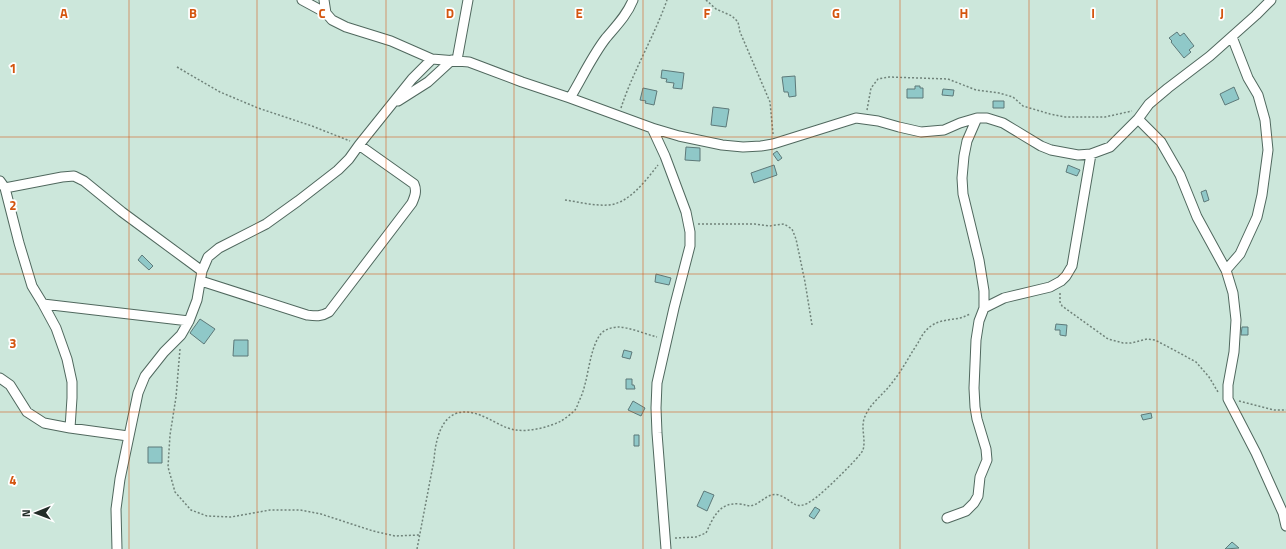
<svg xmlns="http://www.w3.org/2000/svg" width="1286" height="549" viewBox="0 0 1286 549" font-family="'Titillium Web',sans-serif">
<style>
.building{fill:#8fc8c8;stroke:#5d7979}
.lines{fill:none;stroke-linecap:round;stroke-linejoin:round}
.minor-casing{stroke:#50685e;stroke-width:11}
.path{stroke:#70837a;stroke-width:1.5;stroke-dasharray:2 2;stroke-linecap:butt}
.minor{stroke:#fff;stroke-width:9}
.grid{fill:none;stroke:#d4550f;stroke-width:1;stroke-opacity:0.55}
.grid-label{font-size:13px;text-anchor:middle;font-weight:bold;fill:#d4550f;stroke:#fff;stroke-width:3.5;stroke-linejoin:round;paint-order:stroke}
</style>
<rect width="100%" height="100%" fill="#cce7db"/>
<!-- building -->
<path class="building" d="M1177,32l3,4 4,-3 10,13 -5,4 2,2 -7,6 -13,-16 1,-1 -3,-3z
M662,70l22,3 -2,16 -9,-1 1,-5 -8,-1 1,-3 -6,-1z
M795,76l1,20 -7,1 -1,-5h-4l-2,-15z
M915,86h5v2h3v10h-16v-9h8z
M1234,87l5,12 -14,6 -5,-11z
M643,88l14,3 -3,14 -9,-2 1,-2 -6,-1z
M943,89l11,1 -1,6 -11,-1z
M993,101h11v7h-11z
M713,107l16,2 -3,18 -15,-2z
M686,147l14,1v13l-15,-1z
M777,151l5,7 -4,3 -5,-7z
M774,165l3,10 -23,8 -3,-10z
M1068,165l12,5 -3,6 -11,-4z
M1206,190l3,10 -5,2 -3,-10z
M142,255l11,11 -4,4 -11,-10z
M656,274l15,4 -2,7 -14,-3z
M200,319l15,10 -11,15 -14,-11z
M1056,324l11,1 -1,11 -6,-1v-5h-5z
M1242,327h6v8h-7z
M234,340h14v16h-15z
M624,350l8,2 -2,7 -8,-2z
M626,379h6v6h2l1,4h-9z
M633,401l12,7 -4,8 -13,-6z
M1151,413l1,5 -9,2 -2,-5z
M634,435h5v11h-5z
M148,447h14v16h-14z
M704,491l10,4 -7,16 -10,-5z
M815,507l5,3 -6,9 -5,-3z
M1232,542l7,6 -14,1z"/>
<g class="lines">
<defs>
<path id="minor" d="M302,0l24,13
M324,0l2,13 6,7 14,7 45,14 41,18
M457,60l11,-60
M570,98c12,-20 22,-42 36,-60 10,-12 21,-23 27,-38
M398,101l30,-19 24,-22
M1138,119l23,23 19,33 17,42 29,53 7,23 3,27 -2,32 -6,33v14l28,54 27,60 3,13
M652,128l13,28 21,56 4,20v14l-16,62 -17,75 -1,25 1,25 9,116
M0,181l5,7 14,55 13,43 11,18 13,24 11,31 5,23v16l-2,30
M5,188l57,-11 12,-1 10,5 38,31 80,59
M1226,270l14,-16 17,-37 5,-22 6,-45 -3,-30 -7,-25 -10,-17 -16,-41
M201,281l106,34c8,1 14,2 22,-3l83,-109c3,-7 5,-12 2,-19l-55,-39
M43,304l146,17
M984,308l20,-10 46,-11 11,-6 5,-5 6,-10 19,-112
M0,378l10,7 17,27 17,11 26,5 58,8
M947,518l19,-7 8,-8 4,-7 2,-19 7,-17 -1,-11 -9,-30 -2,-12 -1,-19 2,-48 3,-19 5,-13v-17l-5,-31 -16,-66 -1,-16 2,-22 3,-15 10,-23
M117,549l-1,-40 4,-30 18,-86 7,-17 19,-24 17,-17 8,-14 8,-21 5,-29 6,-14 11,-9 47,-24 32,-23 40,-31 11,-11 10,-14 53,-66 20,-20 37,3 53,20 48,16 82,30 27,8 43,9 21,2 18,-1 12,-2 83,-26 22,3 21,6 22,5 23,-2 16,-7 17,-5h10l16,5 38,23 10,4 27,5 13,-1 19,-7 28,-28 11,-15 19,-16 42,-32 46,-41 15,-15"/>
</defs>
<!-- minor casing -->
<use href="#minor" class="minor-casing"/>
<!-- path -->
<path class="path" d="M706,0l10,9 16,7 6,6 2,10 30,70 3,32
M177,67l43,25 38,16 54,18 38,15
M621,108c12,-37 33,-71 46,-108
M867,110l4,-22 7,-9 11,-2 59,2 28,11 23,3 14,4 10,9 27,8 15,3h40l27,-6
M565,200c14,2 29,6 43,5 21,-1 38,-25 50,-40
M698,224h57l14,2 15,-2 8,5 4,10 9,43 7,43
M1060,293v9l2,4 46,33 15,4h8l16,-4 8,1 19,10 22,12 13,15 9,15
M180,349l-4,48 -6,38 -2,32 7,25 16,18 16,6 24,1 39,-7h30l21,4 52,17 22,5 24,-1
M1239,401l35,9h12
M675,538l21,-1 10,-4c7,-15 13,-31 33,-29 6,0 9,3 15,1 8,-3 15,-13 25,-10 16,6 16,18 35,4 7,-4 47,-43 49,-49 3,-10 -2,-21 1,-31 5,-15 18,-23 27,-35 11,-13 18,-28 27,-41 3,-6 7,-13 13,-17 8,-6 19,-6 29,-8 4,-1 7,-3 11,-4
M417,549l17,-89c2,-27 11,-58 46,-45 11,4 25,14 36,15 14,2 33,-3 45,-9 4,-2 11,-8 14,-11 2,-3 3,-6 4,-9 10,-19 9,-49 21,-66 4,-6 13,-8 19,-8 13,1 26,7 38,10"/>
<!-- minor -->
<use href="#minor" class="minor"/>
</g>
<!-- grid -->
<path class="grid" d="M129,0v549M257,0v549M386,0v549M514,0v549M643,0v549M772,0v549M900,0v549M1029,0v549M1157,0v549M0,137h1286M0,274h1286M0,412h1286"/>
<g class="grid-label">
<text x="64" y="18">A</text>
<text x="193" y="18">B</text>
<text x="322" y="18">C</text>
<text x="450" y="18">D</text>
<text x="579" y="18">E</text>
<text x="707" y="18">F</text>
<text x="836" y="18">G</text>
<text x="964" y="18">H</text>
<text x="1093" y="18">I</text>
<text x="1222" y="18">J</text>
<text x="13" y="73">1</text>
<text x="13" y="210">2</text>
<text x="13" y="348">3</text>
<text x="13" y="485">4</text>
</g>
<!-- north arrow -->
<g transform="translate(36 513) rotate(269)" stroke="#ffffff" stroke-width="3" paint-order="stroke">
<path d="M0-3L7 15L0 10L-7 15Z" fill="#222d28"/>
<text y="-6" font-size="11" font-weight="bold" text-anchor="middle" fill="#222d28">N</text>
</g>
</svg>
